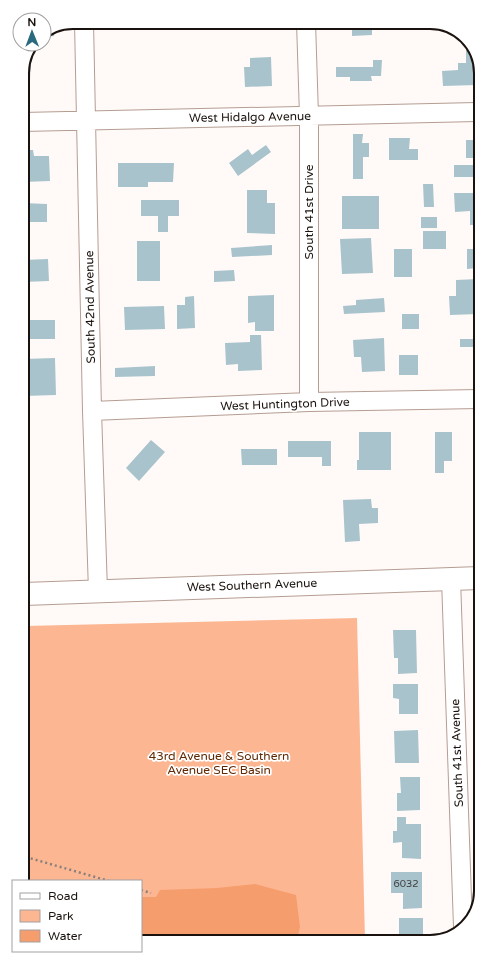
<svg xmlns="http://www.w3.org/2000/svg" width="503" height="964" viewBox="0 0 503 964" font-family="'Varela Round',sans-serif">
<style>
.green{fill:#fdb692}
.water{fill:#f69d6e}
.building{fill:#a9c3cd}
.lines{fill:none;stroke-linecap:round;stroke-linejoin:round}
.minor-casing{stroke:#b59d92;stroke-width:20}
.major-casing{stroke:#b59d92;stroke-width:24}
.path{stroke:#87807c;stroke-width:2.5;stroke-dasharray:2 3;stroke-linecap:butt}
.minor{stroke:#fff;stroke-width:18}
.major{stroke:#fff;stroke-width:22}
.labels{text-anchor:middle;stroke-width:3.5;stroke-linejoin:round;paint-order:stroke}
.number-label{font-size:10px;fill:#3e3e3e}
.street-label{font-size:12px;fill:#1a120e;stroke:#fff}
.park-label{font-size:12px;fill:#5f2803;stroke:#fff}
.rim{fill:none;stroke:#1a120e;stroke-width:2}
</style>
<rect width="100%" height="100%" fill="#fffaf7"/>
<!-- green -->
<path class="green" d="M357,618l8,321 -224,2v-60h-115l-1,-255z"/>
<!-- water -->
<path class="water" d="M255,884l41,11 4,32 -3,13 -156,1v-44h15l4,-7 57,-2z"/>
<!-- building -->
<path class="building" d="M229,22h18l1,5 -19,1z
M337,22h42v6h-7v7l-20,1v-7l-15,1z
M54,30v6l-10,1v-3z
M466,48h6l5,6v31l-34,1 -1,-15 16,-1v-7h8z
M29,55h2l-1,26h-8v-11z
M271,57l1,29 -27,1 -1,-20h6v-9z
M373,60h9l-1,16h-10l1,5h-22v-4h-14v-10h37z
M353,134h10l-1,9h7v14h-6v22h-10z
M389,138h21l-1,11h9v11h-29z
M466,140h12v18h-12z
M266,145l5,7 -33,24 -9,-13 19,-14 4,6z
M22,150h11l1,6h15l1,25 -27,1z
M118,163h56l-1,19h-25v5h-30z
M454,165h20v12h-20z
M423,184h10l1,23h-10z
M247,190h20v13h8v31l-28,-1z
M454,193h24v32h-8v-14l-15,1z
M342,196h37v33h-37z
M141,200h38v16h-11v16h-10v-16h-17z
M23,203l24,1v18h-24z
M421,217h16v11h-16z
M423,231h23v18h-23z
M371,238l2,35 -31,1 -2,-35z
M137,241h23v40h-23z
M272,245v10l-40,2 -1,-9z
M394,249h18v28h-18z
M467,249h11v19l-11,1z
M48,259l1,22 -26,1v-22z
M234,270l1,11 -21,1v-11z
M478,279v35l-28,1 -1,-19h7v-16z
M274,295v36h-19v-9l-7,1v-27z
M194,296l1,32 -18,1v-24h8v-8z
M384,298l1,14 -41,2 -1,-8 13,-1v-5z
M164,306l1,23 -40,1 -1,-23z
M402,314h17v15h-17z
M23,320h32v19h-32z
M250,335h11l1,35 -24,1v-7l-12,1 -1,-22 25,-1z
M384,338l1,33 -23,1 -1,-15h-7l-1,-17z
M460,339h18l1,13h-4l-1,-5h-14z
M399,355h19v20h-19z
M55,358l1,37 -32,1 -1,-37z
M155,366v10l-40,1v-9z
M359,432h32v38h-34v-10h2z
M435,432h17v29h-8v12h-9z
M151,440l14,12 -26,29 -13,-13z
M288,441h43v25h-9v-9h-34z
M241,449h36v16h-35z
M371,499l1,9h6v15l-19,1 1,17 -15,1 -2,-42z
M393,630h23l1,43 -19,1v-16h-4z
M393,684h25v30h-19v-15l-6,-1z
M418,730l1,33h-24l-1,-32z
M400,777h20v33l-23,1v-18h4z
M397,817h9v7h15v35l-19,-1v-16l-9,1v-12h4z
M391,872h31v36l-19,1v-16h-12z
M399,918h24v20l-19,1v-2h-5z"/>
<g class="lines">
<defs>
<path id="minor" d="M84,22l8,389 6,180
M306,22l3,94v286
M22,122l455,-10
M92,411l217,-9 170,-3
M451,579l12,348"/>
<path id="major" d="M24,594l456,-16"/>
</defs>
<!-- minor casing -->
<use href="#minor" class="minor-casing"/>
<!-- major casing -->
<use href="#major" class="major-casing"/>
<!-- path -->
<path class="path" d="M26,857l83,24
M141,890l10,3"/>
<!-- minor -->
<use href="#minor" class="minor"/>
<!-- major -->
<use href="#major" class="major"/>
</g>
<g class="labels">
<!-- number labels -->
<g class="number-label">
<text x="406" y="887">6032</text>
</g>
<!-- street labels -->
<g class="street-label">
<text transform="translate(250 117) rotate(-1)" y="4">West Hidalgo Avenue</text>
<text transform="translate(309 212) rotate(-90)" y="4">South 41st Drive</text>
<text transform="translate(90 307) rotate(-91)" y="4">South 42nd Avenue</text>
<text transform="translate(285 404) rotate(-2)" y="4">West Huntington Drive</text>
<text transform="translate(252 585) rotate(-2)" y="4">West Southern Avenue</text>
<text transform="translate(457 753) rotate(-92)" y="4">South 41st Avenue</text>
</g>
<!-- park labels -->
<g class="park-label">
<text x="219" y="760">43rd Avenue &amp; Southern<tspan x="219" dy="14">Avenue SEC Basin</tspan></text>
</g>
</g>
<!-- crop -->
<path d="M0 0H503V964H0ZM73 29H430A44 44 0 0 1 474 73V891A44 44 0 0 1 430 935H73A44 44 0 0 1 29 891V73A44 44 0 0 1 73 29Z" fill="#fff" fill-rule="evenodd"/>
<path class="rim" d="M73 29H430A44 44 0 0 1 474 73V891A44 44 0 0 1 430 935H73A44 44 0 0 1 29 891V73A44 44 0 0 1 73 29Z"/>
<!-- legend -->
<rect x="12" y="880" width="130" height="72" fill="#ffffff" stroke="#a3a09f"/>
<rect x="20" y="893" width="20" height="6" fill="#ffffff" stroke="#a3a09f"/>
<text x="48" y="900" font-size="12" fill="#1a120e">Road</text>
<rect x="20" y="910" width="20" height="12" fill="#fdb692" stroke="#a3a09f"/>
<text x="48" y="920" font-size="12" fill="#1a120e">Park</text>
<rect x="20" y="930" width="20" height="12" fill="#f69d6e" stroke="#a3a09f"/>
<text x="48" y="940" font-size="12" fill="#1a120e">Water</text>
<!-- north arrow -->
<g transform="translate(32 32) rotate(359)"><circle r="19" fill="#ffffff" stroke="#a3a09f"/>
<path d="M0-3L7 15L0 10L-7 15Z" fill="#296a7e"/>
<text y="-6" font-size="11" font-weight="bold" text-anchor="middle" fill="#1a120e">N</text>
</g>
</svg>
